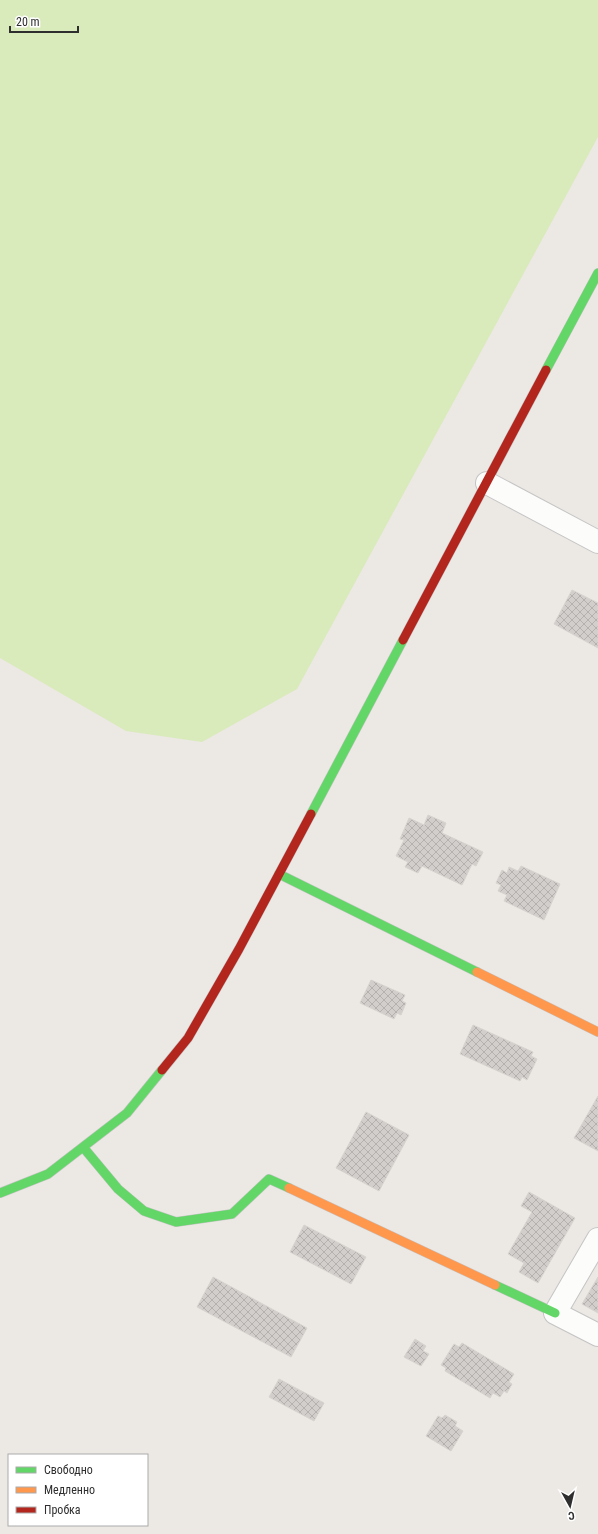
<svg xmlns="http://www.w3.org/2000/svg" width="598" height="1534" viewBox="0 0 598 1534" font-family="'Roboto Condensed',sans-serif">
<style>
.pitch{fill:#d9eabb}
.building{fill:url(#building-cross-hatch);stroke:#d7d4d0}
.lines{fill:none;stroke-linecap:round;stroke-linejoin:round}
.street-casing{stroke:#c5c4c5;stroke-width:24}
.fast-casing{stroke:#c5c4c5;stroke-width:10}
.slow-casing{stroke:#c5c4c5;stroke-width:10}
.jam-casing{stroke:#c5c4c5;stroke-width:10}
.street{stroke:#fcfcfb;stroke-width:22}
.fast{stroke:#63d668;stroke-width:9}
.slow{stroke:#ff974d;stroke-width:9}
.jam{stroke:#b3261e;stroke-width:9}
</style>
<defs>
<pattern id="building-cross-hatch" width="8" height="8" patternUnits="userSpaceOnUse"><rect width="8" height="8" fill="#d1cecb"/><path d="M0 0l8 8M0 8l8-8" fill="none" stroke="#b4b1af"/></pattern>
</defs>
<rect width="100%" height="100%" fill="#ece8e4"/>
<!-- pitch -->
<path class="pitch" d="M0,0h598v137l-301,552 -95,53 -76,-11 -126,-73z"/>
<!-- building -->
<path class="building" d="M572,590l26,13v45l-44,-24z
M428,815l18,8 -4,10 41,19 -7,14 -4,-2 -10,21 -40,-19 -4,7 -13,-6 3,-5 -12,-6 8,-16 -4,-1 9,-21 15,7z
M521,866l39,18 -16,36 -40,-19 3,-6 -9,-4 3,-6 -5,-2 6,-13 5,3 2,-6 9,4z
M371,980l34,15 -3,6 4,2 -5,12 -4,-2 -3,6 -34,-16z
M473,1025l60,27 -2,4 6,3 -10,21 -5,-3 -2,4 -60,-27z
M598,1096v55l-24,-13z
M366,1112l43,23 -30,56 -43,-23z
M529,1192l46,26 -37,65 -19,-11 5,-9 -16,-9 24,-42 -11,-6z
M304,1225l62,32 -15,27 -61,-32z
M213,1277l94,51 -16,29 -94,-50z
M598,1277v36l-16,-9z
M415,1339l11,7 -3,5 6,3 -8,12 -17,-9z
M462,1343l52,31 -5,8 3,2 -5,9 -3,-2 -4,6 -7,-4 -3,5 -45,-27 1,-3 -5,-3 13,-21 5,3z
M279,1379l45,24 -10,18 -45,-24z
M445,1415l12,7 -2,4 8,5 -12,20 -25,-15 12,-20 4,2z"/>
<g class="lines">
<defs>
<path id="street" d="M487,483l111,59
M598,1239l-43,74 43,22"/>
<path id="fast" d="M546,370l52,-97
M311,814l92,-174
M279,874l198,98
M83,1147l35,42 26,22 32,11 56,-8 37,-35 20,9
M0,1193l48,-19 79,-61 35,-43
M495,1285l60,28"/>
<path id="slow" d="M477,972l121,60
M289,1188l206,97"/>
<path id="jam" d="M403,640l143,-270
M162,1070l26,-32 51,-89 72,-135"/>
</defs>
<!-- street casing -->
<use href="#street" class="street-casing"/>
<!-- fast casing -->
<use href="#fast" class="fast-casing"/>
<!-- slow casing -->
<use href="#slow" class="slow-casing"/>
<!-- jam casing -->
<use href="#jam" class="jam-casing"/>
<!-- street -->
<use href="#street" class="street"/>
<!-- fast -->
<use href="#fast" class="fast"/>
<!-- slow -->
<use href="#slow" class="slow"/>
<!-- jam -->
<use href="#jam" class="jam"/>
</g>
<!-- legend -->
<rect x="8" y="1454" width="140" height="72" fill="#ffffff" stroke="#ababab"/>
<rect x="16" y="1467" width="20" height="6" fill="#63d668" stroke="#ababab"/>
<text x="44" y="1474" font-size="12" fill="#2e2e2e">Свободно</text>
<rect x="16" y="1487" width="20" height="6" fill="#ff974d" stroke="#ababab"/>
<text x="44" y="1494" font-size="12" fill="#2e2e2e">Медленно</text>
<rect x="16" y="1507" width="20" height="6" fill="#b3261e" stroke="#ababab"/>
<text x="44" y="1514" font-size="12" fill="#2e2e2e">Пробка</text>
<!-- north arrow -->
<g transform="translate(570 1506) rotate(172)" stroke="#ffffff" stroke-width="3" paint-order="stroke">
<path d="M0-3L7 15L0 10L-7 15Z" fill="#2e2e2e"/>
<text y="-6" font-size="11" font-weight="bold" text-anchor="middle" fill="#2e2e2e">С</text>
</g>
<!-- scale -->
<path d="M10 26v6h68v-6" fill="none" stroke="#2e2e2e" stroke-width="2"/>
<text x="16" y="26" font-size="12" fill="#2e2e2e" stroke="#ffffff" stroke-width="3" paint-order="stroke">20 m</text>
</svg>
